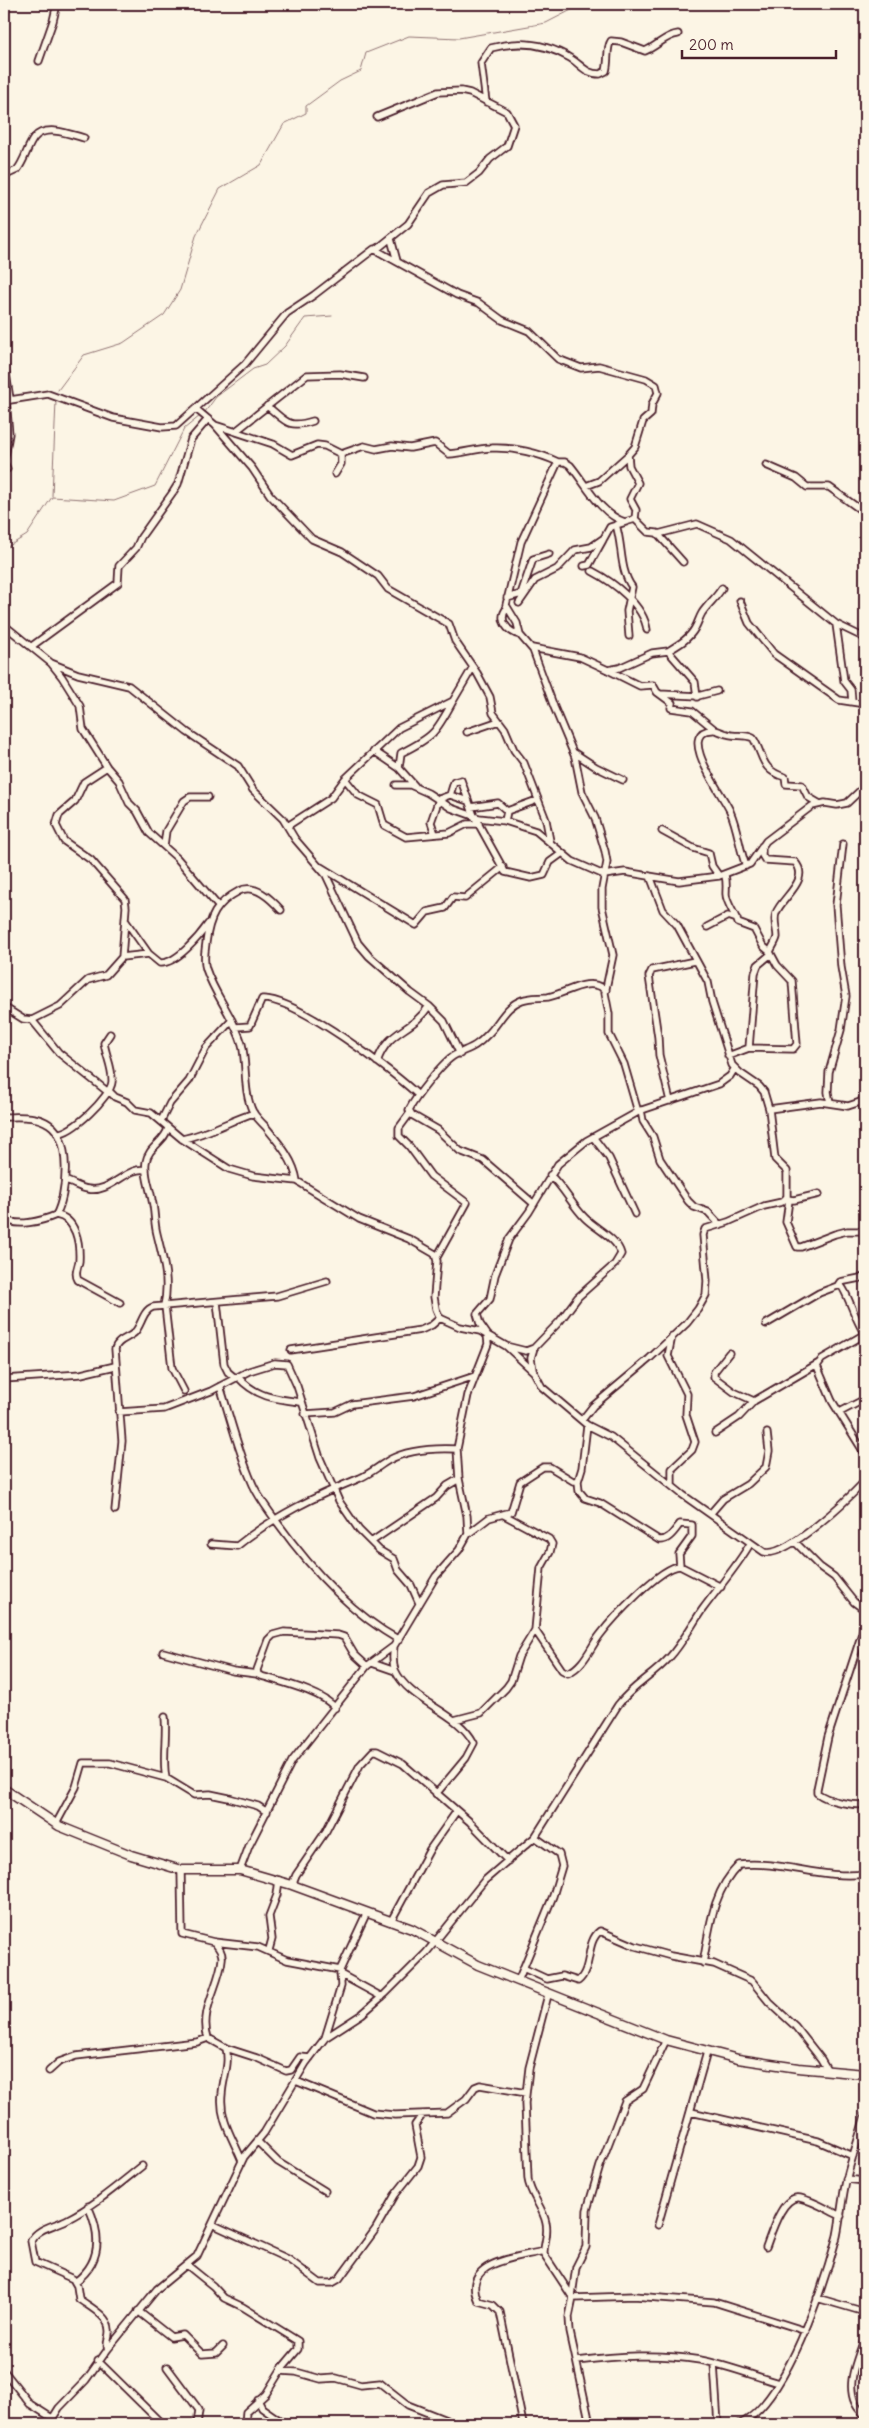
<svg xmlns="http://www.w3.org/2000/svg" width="869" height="2428" viewBox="0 0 869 2428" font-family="Delius,sans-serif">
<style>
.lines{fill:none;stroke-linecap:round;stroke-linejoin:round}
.stream{stroke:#917474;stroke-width:1}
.minor-casing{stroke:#4a1f2b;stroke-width:9}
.secondary-casing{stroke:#4a1f2b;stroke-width:11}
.minor{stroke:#fcf5e5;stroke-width:5.5}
.secondary{stroke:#fcf5e5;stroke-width:8}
</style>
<rect width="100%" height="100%" fill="#fcf5e5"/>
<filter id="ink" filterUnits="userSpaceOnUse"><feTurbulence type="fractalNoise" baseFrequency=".02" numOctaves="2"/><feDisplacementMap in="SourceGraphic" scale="10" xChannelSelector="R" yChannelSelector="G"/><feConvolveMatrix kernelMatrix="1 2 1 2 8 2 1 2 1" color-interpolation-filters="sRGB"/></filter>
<g filter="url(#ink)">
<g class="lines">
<!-- stream -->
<path class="stream" d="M58,390l26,-35 39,-12 41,-28 16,-25 16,-54 24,-47 41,-24 23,-41 22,-11v-7l34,-25 21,-10 5,-18 43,-17 50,2 87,-15 37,-19
M205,412l11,-15 37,-28 12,-4 20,-19 20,-28 27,-2
M52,496l4,-95
M4,549l23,-14 25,-38 62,4 41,-15 29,-57 16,-13"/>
<defs>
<path id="minor" d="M39,61l14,-40 4,-17
M486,102l-5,-39 10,-15c29,-8 54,-5 79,10 12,7 15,16 30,16l6,-3c3,-10 0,-23 5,-30l10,1 24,9c11,-4 21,-16 33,-17
M377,117l61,-25 23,-1 9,2 37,19 7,13 -7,21 -17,13 -11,14 -13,10 -23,2 -14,8 -21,31 -31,25
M4,176l13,-6c8,-10 10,-23 17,-32 11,-14 36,-4 50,0
M391,239l6,22
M4,361l6,38
M6,400l3,34 -5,28 3,7
M4,401l44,-7 65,24 49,9 14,-1 69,-62 42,-51 27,-18 60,-46 83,46 22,8 23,17 27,11 29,28 23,9 18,-2 47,13 10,6 2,8 -6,11 -1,10 -8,7 -8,26 -7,8 1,11 9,17 -8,16 6,11 -1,9 -10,3c-25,-8 -39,-38 -55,-57l-5,-3h-7l-37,80 -15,63 11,18 3,12 13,15 21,57 21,50 7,35 13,26 10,33 2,11 -5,27v18l11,48 -8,38 4,21v20l15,30 14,48 -52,29 -28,23 -29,48 -20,27 -14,36 -5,24 -13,15 3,10 7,10 1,10 -20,51 -11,54 2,30 8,37 1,18 -9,16 -23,26 -42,70 -27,20 -75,95 -43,85 -9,24
M267,406c19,15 20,23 46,15
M196,409l19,16 37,43 18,27 42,44 30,13 36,24 10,13 61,35 6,17 22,32 13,24 3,16 12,16 9,21 10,13 22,57 4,21
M215,425l58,19 19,11 25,-10 8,1 16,8 23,-8 12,3 16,-3 18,2 25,-5 14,11c15,-1 29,-6 43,-6 21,-1 47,5 66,14
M236,431l71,-56 33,-1 24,4
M766,465l30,13 11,9h22l36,26
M335,474l6,-10v-10
M586,486l13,-5 29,-26
M635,519l13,13 9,1 26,29
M616,525c7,21 3,44 16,62l-5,24 2,25
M658,534l39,-10 34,15 105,85 8,57 7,9 1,12
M584,566l5,-1 14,-25
M592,571c21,11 52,34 55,59
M507,598l14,-4 12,-35 16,-5
M740,601l9,22 25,31 65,46 26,4
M519,603l16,-23 22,-11 18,-19 16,-3 13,-9 6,-11 16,-5
M507,608c-10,12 1,24 13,27
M836,624l29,14
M4,625l47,38 11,14 18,29 3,23 24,38 12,14 10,22 8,8 12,22 28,25 41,48
M32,646l86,-63 1,-17 17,-18 5,-11 32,-45 5,-8 13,-45 17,-20
M532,648l48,9 28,13 11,-2 33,-15 16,-2 27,31 2,15
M668,651c10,-6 21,-12 27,-23 3,-5 4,-10 7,-15 6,-9 14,-15 20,-25
M51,663l27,11 51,12 58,46 51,34 15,24 30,29 12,20 31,36 32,68 11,13 41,36 19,14 15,15 16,33
M608,670l32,16 13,-1 4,7 15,11 -1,5 21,3 22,18
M660,694l38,2 19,-5
M467,732l32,-11
M374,751l25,17
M573,752l23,15 27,13
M345,779l13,16 20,10 6,20 22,12 43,-4 18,-9h12
M396,785h14l18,8 23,15 28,10 26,3 31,10 36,30 32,14 21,-3 54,9 40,-5 31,-12 16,-23 46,-35 13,-3 12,2 10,-2 18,-17
M415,786l-16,-18 2,-15c32,-16 35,-20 52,-52
M450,795l18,6
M471,807l27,-4 9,8
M505,821l2,-10 30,-11
M289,825l42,-27 14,-19 54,-51 54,-27 20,-34
M662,831l31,17 16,5 3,13 7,10
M435,834l-4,-12 8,-23 11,-4 4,-13 7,-2 13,36 31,56 26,6 13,-3 6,-13 11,-8
M164,846l2,-15 18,-30 6,-4h18
M746,866c-7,-18 -8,-37 -16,-55 -5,-13 -56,-79 -18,-81 5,-1 10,3 15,4 9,3 17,0 26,4 11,17 7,32 32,39l1,7 16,1 6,12 12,7
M321,867l95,58 11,-13 18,-4 8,-11 12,1 38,-31
M725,875c2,8 1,12 1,19 0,9 10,21 12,29l16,6 9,17 7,6
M281,910c-10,-11 -26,-27 -42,-19 -23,12 -30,27 -33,52 -1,8 -3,17 0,26 9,27 28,48 36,75 5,22 1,48 11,68 3,5 8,10 12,14 14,17 29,34 32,55
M125,920l24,34
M707,927l21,-11 9,3
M122,957l27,-3 11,9c16,1 39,-26 48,-39
M4,1007l19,12 9,1 28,-14 28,-26 18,-5 16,-18 4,-50 -1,-8 -34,-39 -27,-19 -8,-16 3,-10 16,-14 9,-19 23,-15
M32,1020l27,33 49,39
M236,1027l14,-1 12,-27c33,-2 131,72 156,96
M749,1048l6,-75 3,-8 13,-11
M728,1056l21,-8 44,1 4,-5 -5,-63 -15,-16 -7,-13c2,-5 6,-10 7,-15 0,-8 -4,-16 -1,-24 6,-16 35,-33 19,-51l-30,-2 -3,-5v-9
M377,1062c11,-33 34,-29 52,-56
M109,1091l6,6 12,5 8,8 16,3 31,26 47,30 24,7 44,5 62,38 50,20 26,15 2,7 -3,36 2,12 4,9 20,9 20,4 26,15 28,26 8,15 45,38 24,12 72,58 81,57c22,7 85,-54 101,-71
M670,1101l-11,-46 -1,-18 -9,-61 3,-6 43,-9
M860,1102l5,7
M830,1103l-2,-11 1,-20 12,-42 5,-34 -5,-29 -5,-62 7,-61
M769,1109l52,-7 27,4 12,-4 5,-5
M641,1110l2,11 10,16 7,22 28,42 6,6 14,5 12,13
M639,1111l80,-27 11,-8 5,-8
M410,1113l-11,15v8l10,10 22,30 36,27 -30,54
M4,1117c15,0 32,-2 45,7 23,15 18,71 7,91 -14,6 -40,13 -52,3
M161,1121l9,-18 19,-22 17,-33 26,-28
M57,1133c14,2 54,-37 55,-51 1,-13 -6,-26 -8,-39l6,-9
M593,1137l16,21 26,56
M182,1139c26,-5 47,-18 72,-26
M66,1181c7,2 14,7 22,8 22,5 40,-24 58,-19
M786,1199l8,1 25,-6
M789,1200l-3,22 11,25h4l34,-13 12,-3h18
M534,1204l-51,-44 -23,-9 -22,-21 -26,-15 -3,-5c6,-12 34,-49 46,-55 14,-7 20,-7 32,-20 12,-11 18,-29 35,-35 8,-3 18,-2 26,-3 20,-4 40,-21 58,-7
M56,1215c20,3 24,28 23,46 -1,7 -5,12 -1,19l42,23
M838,1285l2,-3 25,-5
M217,1302l7,62 4,8 7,6
M164,1306c6,-26 -1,-47 -7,-72 -3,-11 -2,-23 -5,-34 -2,-13 -8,-25 -6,-38 2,-15 19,-20 22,-34
M165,1306l7,62 12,23
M766,1324l53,-31 21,-8c6,3 16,38 25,49
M865,1334l-43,25 -5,7 15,35 33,53
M672,1336l-4,20 19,38 -1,21 9,27 -3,8 -20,19v17
M506,1346l20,5 8,-3 26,-27 18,-24 37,-33 6,-10c-4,-16 -25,-25 -36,-36 -13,-13 -21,-30 -35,-43
M291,1350l130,-20 11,-5 8,-7
M729,1353l-15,19v5l20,15 20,9 65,-38
M533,1370l-2,-12 3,-10
M238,1377c18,20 37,22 63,25
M4,1379l77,-5 34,-8
M220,1386c10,31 18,64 31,94 6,16 16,28 26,42 33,46 72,90 122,118
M119,1412l45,-3 47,-18 38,-20 26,-8 12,1 10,22 23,72 19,43 20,29 20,20 15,9 4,11 13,15 8,18
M840,1412l25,-13
M305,1414l30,-2 17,-8 62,-8 61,-20
M582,1420l11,-14 56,-47 38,-36 11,-14 8,-14 1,-14 -4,-46 2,-6 23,-7 36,-16 18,-4 5,-5v-26l-12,-12 -6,-50 -5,-17 -5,-6 -19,-13 -8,-8 -20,-63 -4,-20 -31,-57 -14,-15 -13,-34
M715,1433l24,-16 15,-16
M578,1481l1,10 6,7 15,5 59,37c10,1 16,-10 21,-16l12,1v11l-13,18 1,12
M115,1510l7,-69 -7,-92c2,-9 12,-10 19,-16 8,-8 8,-22 19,-26l124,-11 50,-15
M710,1514l13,-15 25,-15 18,-17 3,-16 -2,-18
M468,1534l21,-16 22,-6 9,-30 23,-15h7l23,14h5l4,-13 5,-43
M371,1542l65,-44 11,-12 12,-7
M795,1542l25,25 14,10 20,25 11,8
M211,1544l26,2c37,-30 79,-50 123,-68 11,-5 19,-12 29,-18 20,-11 46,-12 68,-11
M865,1610l-3,23 -34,104 -11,52v4c12,9 34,12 48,12
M535,1630l27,40 6,3c16,-7 22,-25 32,-38 12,-16 61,-69 80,-69l41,21
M394,1646c-1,8 -2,16 1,24 15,33 62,40 79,73l-8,15 -30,36
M163,1652l70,19 24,3
M372,1663l23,8
M335,1708c-13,-17 -55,-26 -77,-33l-1,-5 11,-30 5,-5 11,-3 54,3 6,2 10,17 13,12
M165,1717c2,20 -3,43 1,61l28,17 16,-1 19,4 29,8 9,6
M454,1720l27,-7 25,-25 5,-7 8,-25 16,-26 6,-62 9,-16 2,-8 -3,-5 -45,-24
M56,1824l20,-37 7,-24h27l56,15
M181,1870l1,64 32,8 44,5 29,13 53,10
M292,1885l4,-10 30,-44 34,-66 13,-14h4l26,13 67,58 38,39
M391,1921l39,-72 26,-37
M214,1942c4,5 9,10 8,17 -2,26 -23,51 -14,79l18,10 31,10 29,13 5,-1 9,-13 10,1
M269,1950l3,-11 -3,-23 8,-21 2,-15
M703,1963c7,-36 9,-71 36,-98 42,-5 84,15 126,9
M523,1968l24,11 15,-3 16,5c15,-12 7,-39 22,-50l35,15 36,10 43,8 38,17 17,21 26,24 26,33 7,12
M340,1974l42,23
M518,1981l35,-85 9,-30 -3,-12 -24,-17
M548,1995l-19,73 -4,35 3,76c2,16 15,28 18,44 3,13 -3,21 -2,31l29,44 -4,19 1,15 20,92
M325,2038l16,-52 -1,-16 27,-58
M226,2048c4,17 -3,29 -4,46 -3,26 11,44 20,67
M49,2071l10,-9 17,-6 121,-14 11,-4
M296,2081l77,32 22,2 52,-2 19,-14 9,-12 5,-2 46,8
M691,2112l127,29 35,15
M258,2142l20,20 47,29
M846,2179l19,2
M214,2225l74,34 32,24h12l7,-4 36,-49 20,-35 23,-29 3,-9 -6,-32 8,-11
M658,2225l49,-173
M766,2247c5,-13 16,-52 34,-49 14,3 28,12 41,18
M187,2265l26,21 11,12 19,9 55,34v8l-16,19 -16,26 -20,18 -1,12
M75,2282c27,-20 26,-48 13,-76
M572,2296l4,-29 10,-20 1,-37 13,-44 25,-65 18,-12 23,-49
M573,2298l61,-2 80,6 92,29
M817,2298l48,14
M138,2311l33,26 12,-2 19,19 14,-1 7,-7
M865,2338c-9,23 -25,58 0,77
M108,2349c-3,-7 2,-12 1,-19 0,-14 -21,-24 -30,-31l-2,-13 -4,-7 -38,-17 -4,-21c6,-13 23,-15 35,-21 28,-14 52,-35 76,-54
M98,2361l64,63
M577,2361c41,-5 81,-8 123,-1 26,5 52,15 78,23
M714,2364l4,60
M167,2367l32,43 -2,14
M4,2371l26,33 22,14
M280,2371l16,1 25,7 15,-1 25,7 19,-2 28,22 48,19
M258,2400l4,8 23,16
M49,2424l10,-16 27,-28 22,-31 49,-60 40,-33 47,-99 20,-24 42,-70 19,-25 37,-24 23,-20 41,-41 58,-72 51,-44 83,-132c15,-20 35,-29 51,-47 13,-14 22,-32 33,-48 16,-22 34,-42 48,-66
M523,2424l-23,-112 -7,-7 -15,-4c-18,-40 40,-43 65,-50
M740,2424c46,-22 84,-139 97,-188 4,-19 5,-40 10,-59 5,-21 13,-41 18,-62"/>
<path id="secondary" d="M4,1789l55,37 72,29 50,15h59l52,15 120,44 66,36 188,75 72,19 60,9 67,6"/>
</defs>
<!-- minor casing -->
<use href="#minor" class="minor-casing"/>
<!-- secondary casing -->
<use href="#secondary" class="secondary-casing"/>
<!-- minor -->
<use href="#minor" class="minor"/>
<!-- secondary -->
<use href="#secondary" class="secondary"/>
</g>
</g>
<!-- margin -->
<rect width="869" height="2428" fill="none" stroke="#fcf5e5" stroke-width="20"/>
<rect x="10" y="10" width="849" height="2408" fill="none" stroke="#4a1f2b" stroke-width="2" filter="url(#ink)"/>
<!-- scale -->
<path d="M682 50v8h154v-8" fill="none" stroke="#4a1f2b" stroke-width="2.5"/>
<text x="689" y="50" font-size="15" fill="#4a1f2b" stroke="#fcf5e5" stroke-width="4" paint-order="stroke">200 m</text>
</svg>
